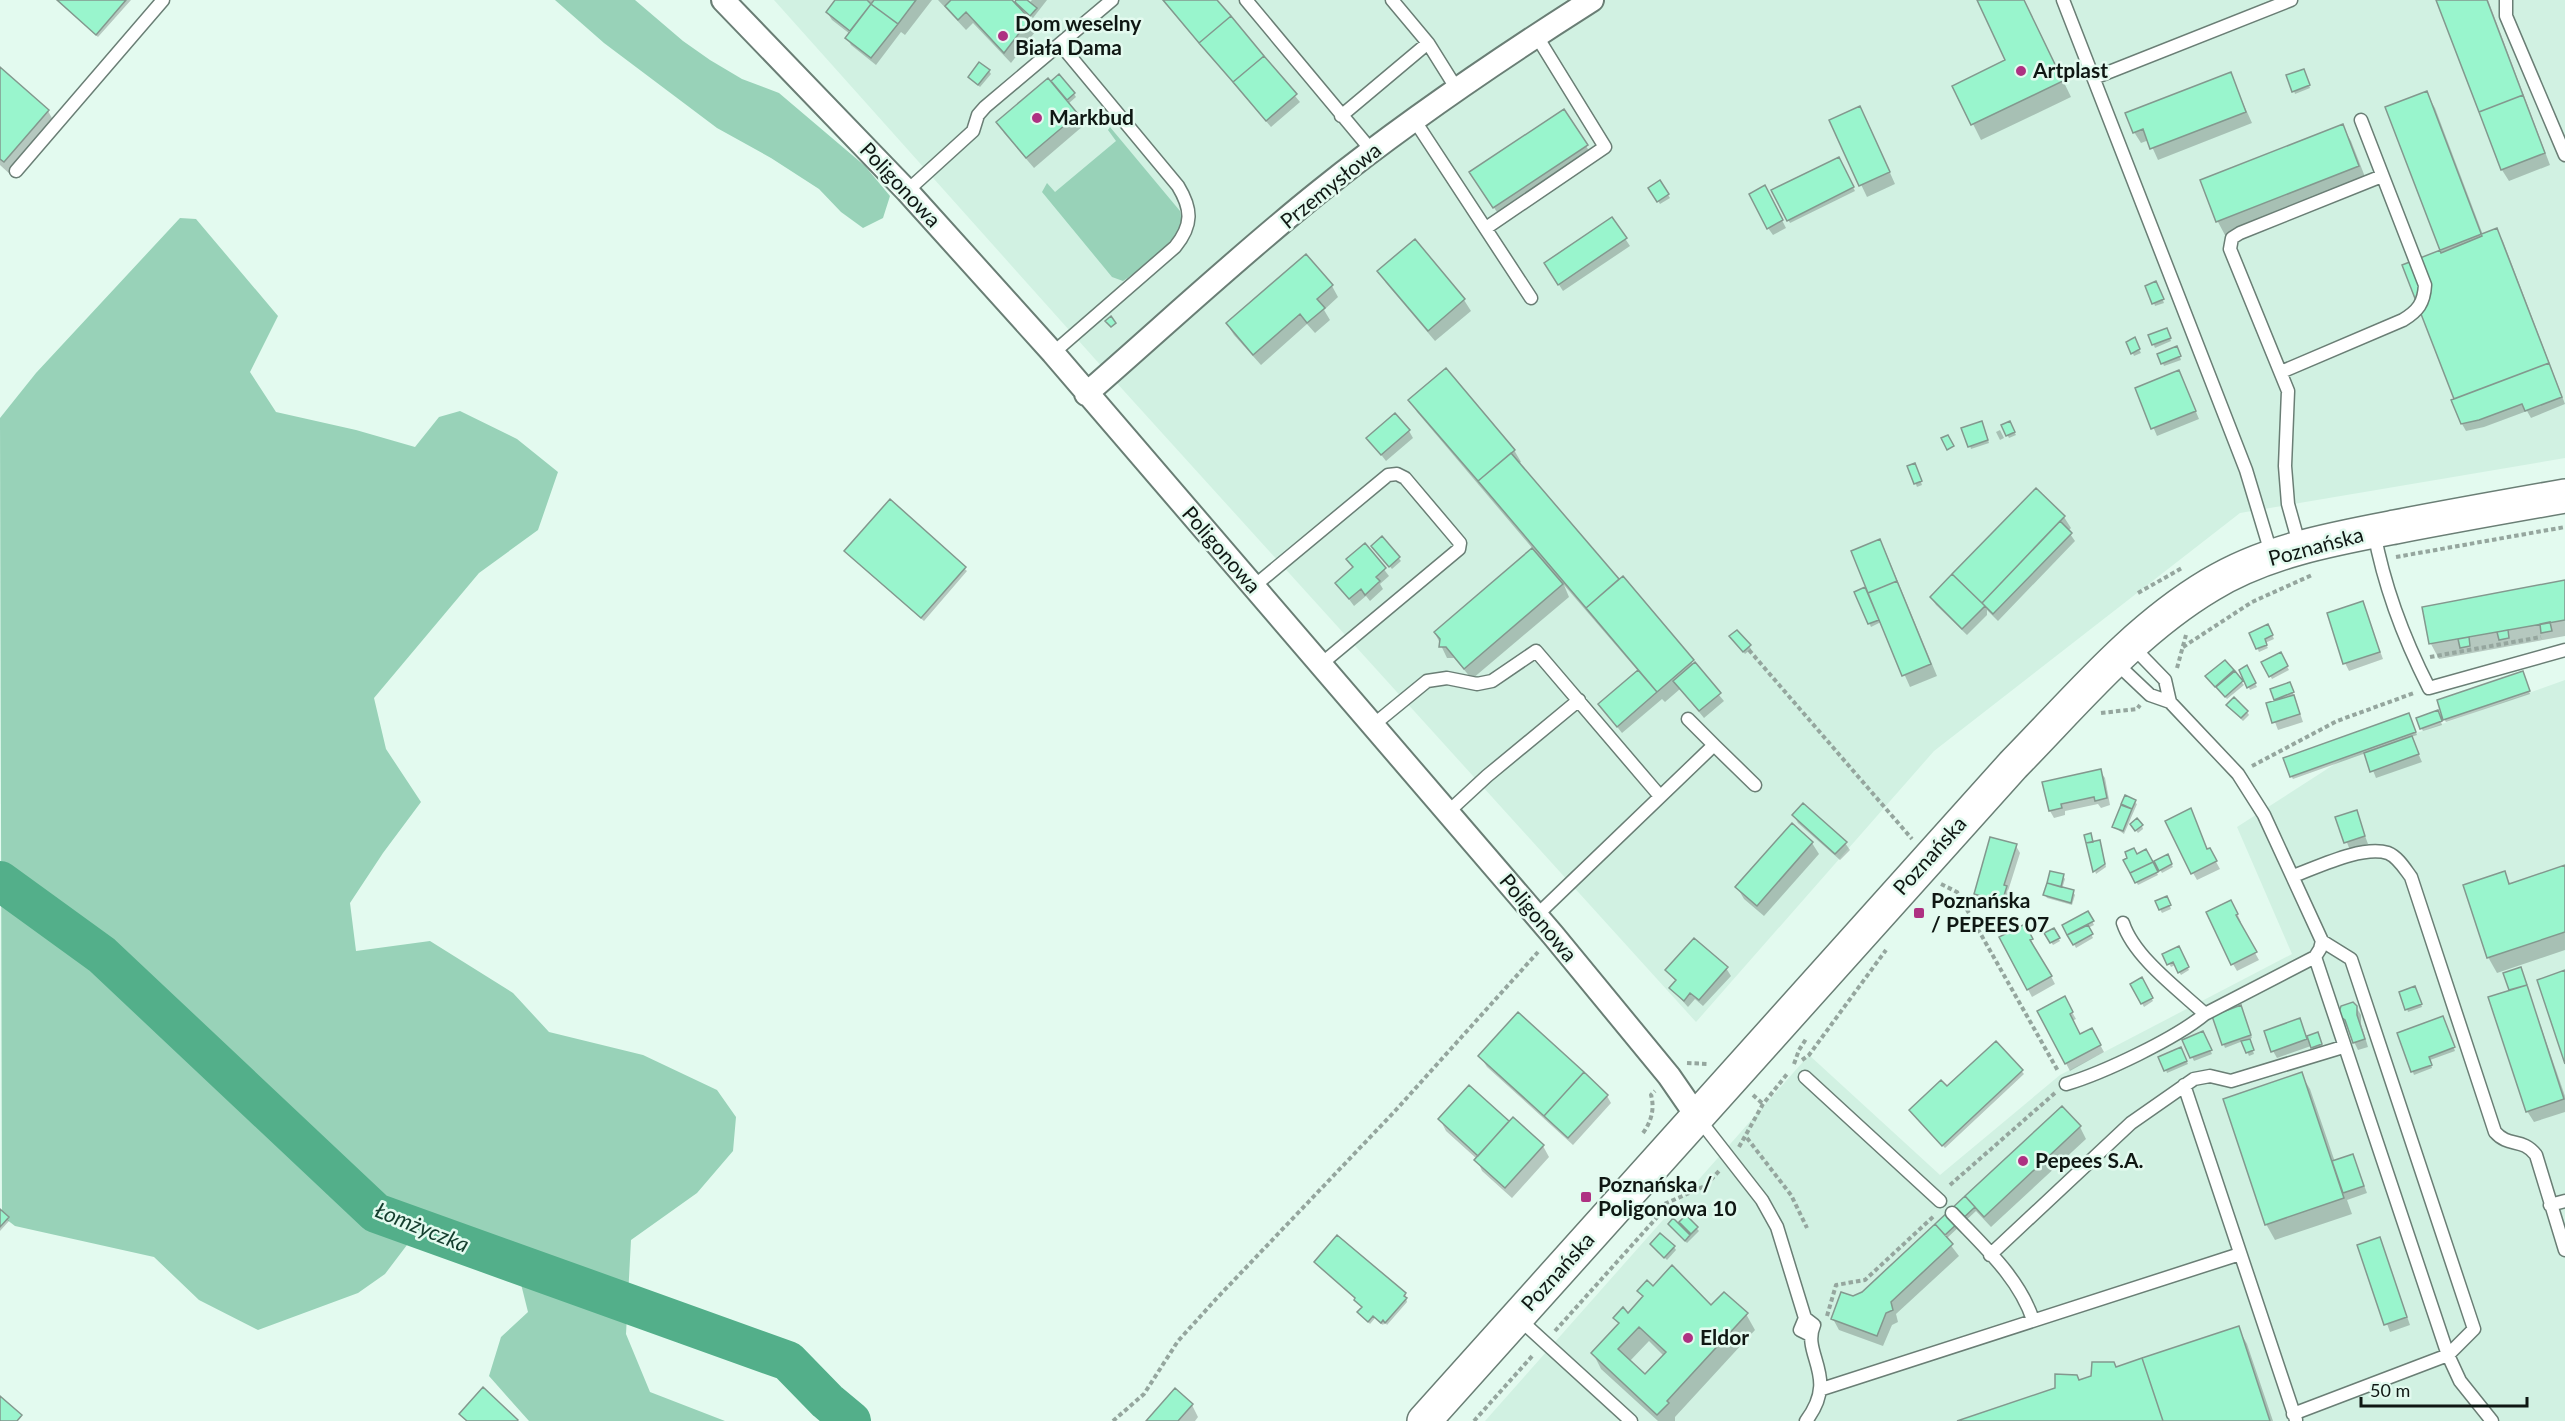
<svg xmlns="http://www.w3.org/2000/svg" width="2565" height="1421" viewBox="0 0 2565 1421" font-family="Lato,sans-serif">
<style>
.built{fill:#d1f1e2}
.green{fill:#98d2b8}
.shadow{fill:#0003;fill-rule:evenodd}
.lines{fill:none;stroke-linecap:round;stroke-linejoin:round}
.river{stroke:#53af8a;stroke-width:40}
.building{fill:#99f5cd;stroke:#83988e;stroke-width:1.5;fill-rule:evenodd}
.lane-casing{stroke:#6a7e75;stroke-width:15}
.street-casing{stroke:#6a7e75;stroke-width:26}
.secondary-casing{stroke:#6a7e75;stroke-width:36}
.path{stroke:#95a69e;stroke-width:4;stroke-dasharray:4.5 3;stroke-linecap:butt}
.lane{stroke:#fff;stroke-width:12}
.street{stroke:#fff;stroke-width:22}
.secondary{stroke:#fff;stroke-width:33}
.poi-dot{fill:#ae3182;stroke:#e3faef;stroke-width:2}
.labels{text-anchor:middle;stroke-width:5;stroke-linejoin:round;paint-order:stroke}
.poi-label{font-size:21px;font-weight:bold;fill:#0f1713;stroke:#e3faef;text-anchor:start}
.street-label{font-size:21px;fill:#0f1713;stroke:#e3faef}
.water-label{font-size:22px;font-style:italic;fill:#143d2d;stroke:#e3faef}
</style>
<rect width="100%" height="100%" fill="#e3faef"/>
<!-- built -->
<path class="built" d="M774,0h1791v458l-325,55 -306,238 -238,271 -601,-663z
M2565,680v741h-1080l324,-366 131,120 120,-100 232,-121 -55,-127 104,-67z"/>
<!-- green -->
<path class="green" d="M555,0h80l48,41 27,19 32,19 37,14 86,73 25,30 -7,22 -20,10 -22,-16 -22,-23 -48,-31 -54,-30 -113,-85z
M1110,127l70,84c1,4 2,10 1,14 -4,15 -44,47 -58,56l-11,-4 -70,-85 5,-9 8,9 61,-51 -8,-11z
M180,218l16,1 82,97 -28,56 26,40 80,18 59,17 24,-30 21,-6 57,28 41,33 -20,58 -59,43 -105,125 12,51 35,53 -38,51 -33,50 6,48 74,-10 83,52 36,39 94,23 74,35 19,27 -3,34 -36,42 -66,47 -5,94 24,58 75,29h-196l-40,-45 12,-39 27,-25 -7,-28 -70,-31 -41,-12 -25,33 -27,19 -100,37 -59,-30 -45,-43 -139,-31 -13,-10 -2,-798 36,-45z"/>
<!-- shadow -->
<path class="shadow" d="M57,0h74l-33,37z
M837,0h95l-27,35 -4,-3 -25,33 -25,-20 -4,-7 3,-4 -18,-14 -5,-8z
M938,0h72l19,20 6,12 -24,31 -38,-40 -7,7z
M1018,0h7l4,3 3,-3h15l-14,18 -15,-13z
M1162,0h53l85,102 -29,25z
M1978,0h46l47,97 -90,43 -27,-54 53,-25z
M2437,0h51l62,165 -41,16 -7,-11z
M0,69l48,42 9,16 -44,50 -13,-12z
M989,71l2,3 -11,13 -10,-10z
M2230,74l22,49 -94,37 -9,-20 -8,3 -7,-11z
M2305,74l5,14 -15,6 -1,-3z
M1052,81l22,13 2,3 -8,7 15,22 -49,42 -30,-35 -6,-11 58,-35z
M2426,93l9,15 48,127 14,-5 6,11 62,163 -34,14 -4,-7 -43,16 -18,4 -4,-7 -7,-24z
M1866,119l29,65 -28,13 -37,-77z
M2342,126l9,15 16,41 -141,55 -8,-15 -16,-41z
M1586,146l7,11 -92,61 -23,-34z
M1839,159l16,32 -65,32 -17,-32z
M1660,182l10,16 -10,6 -10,-16z
M1769,195l17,33 -13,7 -5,-7z
M1612,219l18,27 -67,45 -13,-20z
M1414,241l50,59 7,11 -36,30 -49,-58 -7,-12z
M1332,286l6,11 -14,13 6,10 -15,13 -8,-9 -46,41 -27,-30 -7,-11z
M2157,286l7,17 -9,3 -1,-3z
M2168,333l3,8 -16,7 -5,-12z
M2134,339l7,14 -7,3 -6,-14z
M2178,351l3,9 -17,6 -5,-11z
M2179,372l20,47 -42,17 -20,-47z
M1410,400l104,50 7,12 -3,2 101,118 3,-3 102,122 -20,17 -24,-29 -15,13 -3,-3 -40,34 -22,-28 38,-34 -74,-86 5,12 -97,82 -18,-21h-7l-12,-25 98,-84 -116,-137z
M2009,423l7,12 -7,3 -6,-12z
M1983,426l6,17 -18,6 -1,-3z
M2000,430l4,8 -4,2 -4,-8z
M1409,431l4,7 -27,23 -18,-23z
M1909,467l7,1 6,17 -5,2z
M2036,490l28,27 7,11 -3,3 7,10 -77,80 -11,-11v5l-20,20 -31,-30 -5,-7z
M890,501l77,70 -43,50 -76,-67z
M1382,538l19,23 -9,8 -17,-20z
M1365,545l24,31 -9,8 3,5 -13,12 -4,-5 -12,10 -17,-23 17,-14 -6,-10z
M1884,548l53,128 -27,11 -29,-65 -10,5 -15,-34 14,1z
M2565,582v54l-126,23 -8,-15 -7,-36z
M2362,603l21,56 -34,12 -4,-8z
M2268,626l6,13 -9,4 3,5 -9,4 -8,-18z
M1733,639l16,7 2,3 -6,5z
M2280,654l9,16 -17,9 -9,-17z
M2247,667l10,20 -7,3 -9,-20z
M2232,671l12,14 -17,14 -18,-19z
M2524,676l6,18 -84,28 -2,-3z
M2291,687l12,35 -25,8 -10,-26 9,-3 -1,-2z
M2230,708l17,4 2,3 -6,6z
M2439,715l3,10 -19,6 -2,-3z
M2410,718l7,17 -6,2 11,25 -46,16 -10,-25 -73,26 -2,-3z
M2100,771l5,7 5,27 -9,3 -3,-4 -33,7v4l-11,3 -4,-7 -6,-28z
M2126,797l11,7 -13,30 -10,-7z
M2356,811l12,33 -18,6 -13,-32z
M1794,816l51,27 5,7 -10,10 -42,-37z
M2194,817l13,33 2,-1 11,20 -23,11 -4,-7z
M1792,825l20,18 7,11 -55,62 -20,-17 -7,-12z
M2142,826l1,3 -5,4 -4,-5z
M2091,835l3,8 7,2 5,22 -10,7 -11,-38z
M2016,846l4,7 -12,38 2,3 -4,15 -26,-7 -4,-8z
M2146,851l12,24 -20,10 -13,-24z
M2167,856l6,11 -11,6 -6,-11z
M2565,867v83l-68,23 -9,-16 16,-84 7,12z
M2063,876l2,3 -3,10 11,3 2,3 -3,10 -25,-7 -2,-3z
M2168,901l3,8 -9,4 -6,-11z
M2235,909l6,13 -3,1 21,37 -22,11 -4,-7z
M2088,913l6,12 -6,3 5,10 -17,10 -12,-23z
M2054,930l6,11 -7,4 -7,-11z
M2028,933l15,33 2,-1 10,19 -23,13 -31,-59z
M2178,948l11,22 -8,5 -6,-10 -4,2 -7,-13z
M1726,968l5,8 -28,30 -8,-7 -7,8 -17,-19 5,-6 -9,-12z
M2522,972l43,124v16l-31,10 -7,-11 -17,-121z
M2142,980l11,21 -9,6 -12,-22z
M2416,991l6,16 -14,5 -1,-3z
M2064,998l12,21 -4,2 8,15 12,-6 12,22 -34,19 -31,-59z
M2356,1007l5,8v9l7,23 -10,3 -16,-33z
M2242,1010l10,28 -3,1 5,15 -5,2 -6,-15 -18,7 -12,-31z
M2300,1020l7,18 11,-4 5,13 -9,3 -3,-4 -34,12 -4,-7z
M2444,1021l11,30 -25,9 2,8 -18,7 -15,-41z
M2203,1033l9,21 -18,7 -10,-20z
M1996,1043l28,31 -79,74 -32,-34 34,-26z
M2182,1052l6,12 -21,9 -1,-3z
M1480,1056l127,40 4,7 -38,42 -86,-78z
M2301,1074l9,15 25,73 18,-6 14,37 -20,7 5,14 -77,26 -9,-16z
M1469,1087l40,36 34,23 6,11 -37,41 -30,-27 -5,-12 -31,-28 -6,-12z
M2062,1108l18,19 6,12 -95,88 -15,-16 -30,28 13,17 -63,58 2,8 -6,3 -9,21 -44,-16 -6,-11 20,-21 6,-2z
M0,1211l9,10 -9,10z
M1686,1217l13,14 -12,12 -16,-16 7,-2z
M2380,1239l30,86 -20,7 -31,-86z
M1651,1244l23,3 2,3 -9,10z
M1315,1262l90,32 2,8 -20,23 -2,-3 -2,3 -8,-7 -5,6 -11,-12 4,-5 -4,-5z
M1653,1288l58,19 35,7 9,16 -80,87v4h-17l-57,-52 -8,-16 26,-28 -4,-7 13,-3 15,-17 -4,-7zM1649,1341l15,15 -19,20 -16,-14z
M2238,1328l9,16 26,77h-311z
M1192,1405l6,12 -3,4h-47z"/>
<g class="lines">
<!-- river -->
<path class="river" d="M0,881l102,74 274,258 412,148 39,40 24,20"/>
</g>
<!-- building -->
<path class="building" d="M57,0h69l-30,35z
M835,0h32l4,4 -21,27 -24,-19z
M874,0h42l-18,24 -27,-20z
M951,0h61l18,19 -26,34 -38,-41 -8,8 -13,-14z
M1016,0h11l10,8 -7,8 -15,-14z
M1163,0h54l14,16 -32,27z
M1977,0h47l39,81 -92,44 -19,-39 53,-26z
M2436,0h51l36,95 -44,17z
M871,4l27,20 -27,34 -26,-20z
M1231,16l33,40 -31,26 -34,-39z
M1264,56l33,38 -31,27 -33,-39z
M979,62l11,8 -12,15 -10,-8z
M0,67l49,43 -45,52 -4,-3z
M2304,69l6,16 -18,7 -6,-17z
M2231,72l15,40 -96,37 -7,-20 -10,4 -8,-20z
M1059,74l16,19 -8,7 -16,-19z
M1048,78l30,36 -52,44 -30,-36z
M2427,91l55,145 -41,17 -56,-146z
M2523,95l22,58 -44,17 -22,-58z
M1860,106l30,66 -31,14 -30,-66z
M1564,109l24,36 -95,63 -24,-36z
M2343,124l16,42 -143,56 -16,-42z
M1839,157l15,30 -67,34 -16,-31z
M1660,180l9,14 -12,8 -9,-14z
M1765,185l18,35 -16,9 -18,-35z
M1612,217l15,21 -69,47 -14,-22z
M2497,228l52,135 -95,36 -52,-134z
M1415,239l50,60 -37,32 -51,-60z
M1306,254l27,31 -16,14 8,9 -18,15 -7,-9 -47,41 -27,-32z
M2156,281l8,18 -12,5 -7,-18z
M1111,316l5,7 -5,4 -6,-6z
M2167,328l4,10 -19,7 -4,-10z
M2135,337l5,12 -9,5 -5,-12z
M2177,346l4,10 -20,8 -4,-10z
M2549,363l13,34 -37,14 -3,-7 -43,16 -18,4 -10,-24z
M1446,368l69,82 -37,31 -70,-81z
M2179,370l17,41 -45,18 -16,-41z
M1395,413l15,17 -29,25 -15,-17z
M1982,421l6,19 -20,7 -7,-19z
M2010,421l5,11 -9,4 -5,-11z
M1948,435l6,11 -7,4 -6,-12z
M1511,453l108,126 -33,29 -108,-127z
M1915,463l7,18 -8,3 -7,-18z
M2036,488l29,28 -83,87 -30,-29z
M890,499l76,68 -45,51 -77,-67z
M2060,521l12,12 -79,81 -11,-11z
M1382,536l18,21 -11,10 -18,-21z
M1880,539l17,42 -29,12 -17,-42z
M1365,543l21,25 -10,9 4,4 -15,14 -4,-6 -12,10 -14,-16 18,-16 -7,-8z
M1532,548l31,36 -99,85 -18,-22h-7l1,-8 -6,-7z
M1952,574l33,32 -23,23 -32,-32z
M1623,576l71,84 -37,32 -71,-84z
M2565,580v40l-136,24 -7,-37z
M1897,581l34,83 -29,12 -34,-83z
M1865,587l14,33 -11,4 -14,-32z
M2363,601l17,51 -37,12 -16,-51z
M2550,622l2,9 -11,2 -1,-9z
M2268,624l5,11 -8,4 2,6 -11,4 -7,-16z
M1737,630l14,15 -8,7 -14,-16z
M2508,630l1,8 -10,2 -2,-8z
M2469,637l1,9 -10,2 -2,-9z
M2281,652l7,14 -19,11 -8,-15z
M2225,660l9,10 -19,17 -10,-11z
M1695,662l26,31 -22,18 -26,-30z
M2247,665l9,18 -9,5 -8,-18z
M1638,670l19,22 -40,35 -19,-23z
M2235,671l8,10 -18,16 -9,-10z
M2523,671l7,20 -87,29 -6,-20z
M2290,682l4,10 -20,8 -4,-11z
M2294,695l6,19 -28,9 -6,-20z
M2234,697l14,14 -7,7 -15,-13z
M2438,710l4,11 -22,8 -4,-11z
M2409,713l7,19 -126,45 -7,-19z
M2412,736l7,18 -49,18 -6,-19z
M2101,769l6,29 -12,3 -1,-4 -33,7 1,4 -13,3 -7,-29z
M2125,795l11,5 -4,9 -11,-5z
M1803,803l44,39 -12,12 -43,-39z
M2121,805l11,4 -9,22 -11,-4z
M2191,808l16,41 3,-1 7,13 -26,13 -26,-53z
M2357,810l8,26 -21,7 -9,-26z
M2137,818l6,7 -8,6 -5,-7z
M1792,823l21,19 -56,64 -22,-19z
M2091,833l2,9 -7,1 -2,-8z
M1990,837l27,7 -13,41 3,1 -5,16 -28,-8z
M2100,840l5,24 -12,8 -7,-29z
M2134,848l3,6 9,-5 7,13 -23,11 -7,-13 4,-2 -2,-6z
M2168,854l4,10 -13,7 -5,-10z
M2153,862l5,10 -23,11 -5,-10z
M2565,865v67l-78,26 -24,-73 42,-14 4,13z
M2050,871l14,3 -3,13 -14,-4z
M2047,883l27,7 -3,13 -28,-8z
M2167,896l4,9 -12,5 -4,-9z
M2231,900l7,14 -2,1 21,37 -26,13 -25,-53z
M2088,911l6,10 -27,14 -5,-10z
M2025,924l8,15 -3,1 22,36 -25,14 -28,-53z
M2088,925l5,9 -20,11 -6,-10z
M2054,928l6,10 -10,5 -6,-10z
M1694,938l34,29 -29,33 -9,-7 -6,8 -15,-13 7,-8 -11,-10z
M2179,946l10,21 -11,6 -5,-11 -6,3 -5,-11z
M2521,967l6,18 -18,5 -6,-17z
M2565,970v94l-28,-84z
M2142,977l11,21 -12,6 -11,-20z
M2527,985l37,114 -38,13 -38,-115z
M2415,986l7,18 -17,6 -6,-18z
M2065,996l8,16 -3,2 10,20 12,-6 9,17 -36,19 -28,-53z
M2353,1002l4,4v9l8,24 -12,4 -8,-23 -4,-3 -2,-5 2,-6z
M2241,1005l10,30 -29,10 -10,-29z
M1518,1012l66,60 -40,44 -66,-60z
M2443,1016l12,31 -26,10 3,8 -21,7 -14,-39z
M2300,1018l7,21 -36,13 -7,-21z
M2203,1031l9,19 -22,8 -8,-18z
M2318,1032l4,12 -11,4 -4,-12z
M2250,1039l4,11 -8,3 -5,-12z
M1996,1041l27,29 -81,76 -33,-36 32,-30 6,6z
M2181,1047l6,14 -23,10 -6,-14z
M1584,1072l24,23 -40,43 -24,-22z
M2302,1072l42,126 -79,27 -42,-126z
M1469,1085l40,36 -31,35 -40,-37z
M2062,1106l19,20 -97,91 -19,-21z
M1513,1117l31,28 -39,43 -31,-28z
M2353,1154l11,32 -21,7 -11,-32z
M1965,1196l10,11 -30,28 -10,-11z
M0,1209l9,8 -9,10z
M1686,1215l12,12 -7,7 -12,-12z
M1673,1218l17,17 -5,6 -17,-17z
M1935,1224l18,20 -62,58 2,8 -7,3 -9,23 -46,-17 10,-27 12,4 9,-4z
M1660,1233l15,13 -11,12 -14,-14z
M1337,1235l69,58 -2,3 3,2 -22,25 -2,-3 -2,3 -8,-7 -5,6 -11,-10 5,-5 -8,-7 1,-2 -41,-36z
M2380,1237l27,80 -23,8 -27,-80z
M1672,1265l39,40 13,-13 24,21 -81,88 2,2 -12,12 -66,-62 28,-30 -6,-5 10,-11 5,6 15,-17 -6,-5 10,-11 6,6zM1639,1327l27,25 -21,22 -27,-25z
M2239,1326l31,95h-107l-21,-63z
M2142,1358l21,63h-206l98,-33v-14l22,1 2,5 12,-4 1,-14h22l2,5z
M483,1387l35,33 -1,1h-50l-8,-7z
M1175,1388l18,16 -15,17h-32z
M0,1396l22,19 -5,6h-17z"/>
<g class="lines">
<defs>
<path id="lane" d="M1246,0l126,151
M1392,0l36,43 30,48
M2063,0l183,470 26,86
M2506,0v16l59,139
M2094,78l197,-78
M1341,116l87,-73
M1415,121l116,177
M16,171l147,-171
M907,191l66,-60 5,-16 7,-8 127,-107
M1486,228l119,-81 -69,-112
M1053,353l122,-106c18,-22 17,-38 3,-61l-118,-142
M2281,372l122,-52c15,-9 21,-17 22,-35l-64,-165
M2374,532c10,54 30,107 55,156l136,-38
M2300,547l-12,-43 -3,-38 3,-75 -58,-142 2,-11 8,-5 142,-57
M1253,587l135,-112 9,-1 8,4 55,65 -1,6 -139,116
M2131,645l34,35 5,22
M1688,719l26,26
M1372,726l55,-45 20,-3 30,6 15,-3 44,-30 123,144
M1447,813l40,-37 92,-76
M2293,876c25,-9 69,-31 95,-23 10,4 17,16 23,24l84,255c14,16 27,5 41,23l29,95
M1536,916l178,-171 41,40
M2123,923c11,34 56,67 82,91
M2315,957l133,398 12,26 32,40
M1805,1077l135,124
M2066,1084c37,-11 109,-45 139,-70l110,-57 5,-8 2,-8 -58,-126 -26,-41 -68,-72 -20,-7 -36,-34
M2184,1085l112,335
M1698,1118l64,82 15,27 28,91 9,7c-13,30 26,51 -8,96
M2550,1205l15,-4
M1952,1213c30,32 67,64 81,107
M1990,1255l141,-132 63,-44 16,-3 21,5 112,-34
M1518,1318l113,103
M1805,1318l-5,12 10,5
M1822,1389l418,-135
M2293,1414l155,-59 26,-26 -123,-370 -29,-18"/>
<path id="street" d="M723,0l184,191 146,162 500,582 116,141 29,42
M1086,394c78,-68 154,-139 234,-203 86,-69 179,-132 272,-191"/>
<path id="secondary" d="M1424,1421l589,-656c62,-63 120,-134 197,-180 56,-34 122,-46 185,-58 57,-11 113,-21 170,-31"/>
</defs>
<!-- lane casing -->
<use href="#lane" class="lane-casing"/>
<!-- street casing -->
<use href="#street" class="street-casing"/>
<!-- secondary casing -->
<use href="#secondary" class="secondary-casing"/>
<!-- path -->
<path class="path" d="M2396,557l169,-30
M2138,593l44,-25
M2183,647l69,-45 60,-27
M1749,650l163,189
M2430,657l111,-20
M2177,668l9,-33
M2101,713l36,-4 3,-4
M2252,766l85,-45 77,-28
M1941,884l16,8 101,179
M1802,1060l7,-5 77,-105
M1687,1063l22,1
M1794,1064l5,-14 7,-11
M1753,1095l10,9
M1643,1133c8,-11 12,-24 8,-38l4,-4
M1747,1138l44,57 16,33
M1739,1147l24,-43 25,-31
M1950,1185l105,-92
M1651,1210l54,-24 14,-15
M1827,1316l9,-31 29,-5 70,-65
M1555,1331l113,-126
M1113,1421l31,-27 34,-53 39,-43 178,-187 143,-159
M1474,1421l60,-67"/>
<!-- lane -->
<use href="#lane" class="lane"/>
<!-- street -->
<use href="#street" class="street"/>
<!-- secondary -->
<use href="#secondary" class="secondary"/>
</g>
<!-- markers -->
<g class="poi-dot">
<circle cx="1003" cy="36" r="6"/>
<circle cx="2021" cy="71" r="6"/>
<circle cx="1037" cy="118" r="6"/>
<rect x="1913" y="907" width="12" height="12" rx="3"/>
<circle cx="2023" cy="1161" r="6"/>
<rect x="1580" y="1191" width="12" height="12" rx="3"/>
<circle cx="1688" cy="1338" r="6"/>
</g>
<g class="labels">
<!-- poi labels -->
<g class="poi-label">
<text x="1015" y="31">Dom weselny<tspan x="1015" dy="24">Biała Dama</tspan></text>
<text x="2033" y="78">Artplast</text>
<text x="1049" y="125">Markbud</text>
<text x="1931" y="908">Poznańska<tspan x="1931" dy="24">/ PEPEES 07</tspan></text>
<text x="2035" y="1168">Pepees S.A.</text>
<text x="1598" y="1192">Poznańska /<tspan x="1598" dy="24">Poligonowa 10</tspan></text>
<text x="1700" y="1345">Eldor</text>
</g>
<!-- street labels -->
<g class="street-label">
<text transform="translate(900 185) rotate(47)" y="7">Poligonowa</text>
<text transform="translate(1331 186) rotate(-39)" y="7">Przemysłowa</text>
<text transform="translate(2316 547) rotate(-15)" y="7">Poznańska</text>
<text transform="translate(1221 550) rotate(49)" y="7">Poligonowa</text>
<text transform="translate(1930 856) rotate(-48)" y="7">Poznańska</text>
<text transform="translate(1538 918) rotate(50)" y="7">Poligonowa</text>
<text transform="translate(1558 1272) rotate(-48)" y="7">Poznańska</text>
</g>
<!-- water labels -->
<g class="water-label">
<text transform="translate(422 1227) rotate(22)" y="8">Łomżyczka</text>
</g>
</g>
<!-- scale -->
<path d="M2361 1397v9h166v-9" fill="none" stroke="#0f1713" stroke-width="3"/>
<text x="2370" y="1397" font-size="18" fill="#0f1713" stroke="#e3faef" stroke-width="4.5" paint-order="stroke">50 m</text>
</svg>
